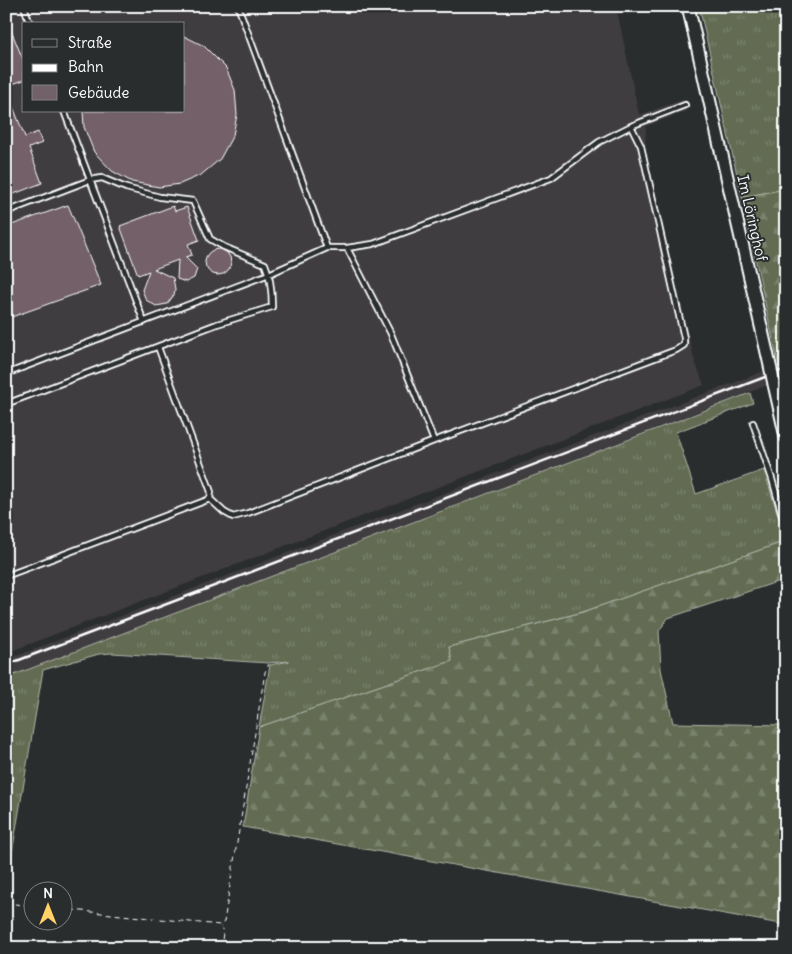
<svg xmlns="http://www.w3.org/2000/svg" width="792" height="954" viewBox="0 0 792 954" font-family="Delius,sans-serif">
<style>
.built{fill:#403d40;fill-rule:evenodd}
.grass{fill:url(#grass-tufts);stroke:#b1b6a9}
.forest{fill:url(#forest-firs);stroke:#b1b6a9}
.building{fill:#736169;stroke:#fff}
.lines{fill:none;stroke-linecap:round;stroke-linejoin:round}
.lane-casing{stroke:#fff;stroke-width:8}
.secondary-casing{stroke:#fff;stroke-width:15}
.path{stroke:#fff;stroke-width:1;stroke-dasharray:5 4;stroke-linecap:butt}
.lane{stroke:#2a2d2e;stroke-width:4.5}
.secondary{stroke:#2a2d2e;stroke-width:11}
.rail{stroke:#fff;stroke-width:2.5}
.secondary-bridge-casing{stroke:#fff;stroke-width:15;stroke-linecap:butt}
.secondary-bridge{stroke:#2a2d2e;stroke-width:11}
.labels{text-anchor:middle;stroke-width:4;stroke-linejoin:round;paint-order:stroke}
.street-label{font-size:15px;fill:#fff;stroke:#2a2d2e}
</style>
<defs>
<pattern id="grass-tufts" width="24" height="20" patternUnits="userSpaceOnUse" patternTransform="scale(1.25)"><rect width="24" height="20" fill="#636c53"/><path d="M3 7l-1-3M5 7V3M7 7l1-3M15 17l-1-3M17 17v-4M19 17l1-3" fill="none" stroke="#7a826d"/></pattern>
<pattern id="forest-firs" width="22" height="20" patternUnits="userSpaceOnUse" patternTransform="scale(1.25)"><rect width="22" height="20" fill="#636c53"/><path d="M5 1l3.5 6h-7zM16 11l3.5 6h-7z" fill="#7a826d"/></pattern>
</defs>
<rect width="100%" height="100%" fill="#2a2d2e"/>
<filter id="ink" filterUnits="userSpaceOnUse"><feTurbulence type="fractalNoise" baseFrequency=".02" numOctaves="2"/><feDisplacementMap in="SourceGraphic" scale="10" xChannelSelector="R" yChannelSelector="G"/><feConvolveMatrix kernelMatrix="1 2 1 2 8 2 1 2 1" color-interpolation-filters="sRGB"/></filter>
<g filter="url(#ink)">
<!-- built -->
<path class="built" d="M6,6h610l23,109 44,-15 4,11 -41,15 -1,22 49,211 10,26 -698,268zM24,24h160v87h-160z
M786,365v16l-21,5 -759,292v-18l756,-288z"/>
<!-- grass -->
<path class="grass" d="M699,6h58l29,9v174l-44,8z
M750,393l3,10 -77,29 20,62 68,-24 22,71 -203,71 -134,35 3,14 -193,66 11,-62 19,-4 -21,2 -156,-10 -13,1 -56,16 -37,219v-211z"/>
<!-- forest -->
<path class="forest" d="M786,189v176l-7,2 -37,-170z
M786,541v38l-118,39 -9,13 2,38 12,54 113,2v200l-543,-98 16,-100 193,-66 -3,-14 134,-35z"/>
<!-- building -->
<path class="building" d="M6,18l18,44v18l-18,6z
M184,36l20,10 22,22 9,22 2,25 -4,20 -13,24 -19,16 -21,9 -21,3 -27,-5 -20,-11 -18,-19 -10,-25 -1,-16h101z
M6,89l19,48 13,-5 4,11 -13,5 13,35 -36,14z
M68,205l33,80 -95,34v-92z
M173,206l2,5 12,-4 12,33 -11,4 4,11 -7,2 12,12 -3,9 -8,4 -9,-3 1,-19 -24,9 19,9 2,11 -1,6 -7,9 -11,2 -10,-6 -4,-10 7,-19 -11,4 -18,-49z
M205 262a13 13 0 1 1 26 0a13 13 0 1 1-26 0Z"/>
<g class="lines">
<defs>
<path id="lane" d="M24,6l6,18
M238,6l89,242
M64,111l80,211
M6,212l84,-32 12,-2 24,10 34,9 33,4 17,38 14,8 41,17c6,14 7,28 7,43l-55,17 -211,80
M347,248l44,86 43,107
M6,374l263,-100 58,-26h20l26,-4 178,-66 48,-36 32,-16 54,-21
M753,423l19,56 14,50
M210,499l14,13 9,5 15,-4 186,-72 242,-91 8,-5v-7l-43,-192 -10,-20
M6,576l204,-77 1,-7 -53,-145"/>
<path id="secondary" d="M688,6l83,364
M774,384l12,53"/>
</defs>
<!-- lane casing -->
<use href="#lane" class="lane-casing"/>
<!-- secondary casing -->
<use href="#secondary" class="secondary-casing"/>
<!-- path -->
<path class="path" d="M6,903l26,3
M62,909l158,16 4,-3 41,-250 4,-8
M221,948l2,-15 -2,-7"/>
<!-- lane -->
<use href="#lane" class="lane"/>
<!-- secondary -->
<use href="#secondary" class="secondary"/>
<!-- rail -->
<path class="rail" d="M6,665l780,-296"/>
<defs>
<path id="secondary-bridge" d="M771,370l3,14"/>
</defs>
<!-- secondary-bridge casing -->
<use href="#secondary-bridge" class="secondary-bridge-casing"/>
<!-- secondary-bridge -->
<use href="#secondary-bridge" class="secondary-bridge"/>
</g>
</g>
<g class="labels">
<!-- street labels -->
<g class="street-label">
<text transform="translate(752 218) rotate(77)" y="5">Im Löringhof</text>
</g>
</g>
<!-- margin -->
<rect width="792" height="954" fill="none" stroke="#2a2d2e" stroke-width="25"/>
<rect x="12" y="12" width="767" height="929" fill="none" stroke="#fff" stroke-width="2" filter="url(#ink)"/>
<!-- legend -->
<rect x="22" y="22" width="162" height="90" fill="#2a2d2e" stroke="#7f8182"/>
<rect x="32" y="39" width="25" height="8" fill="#2a2d2e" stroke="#7f8182"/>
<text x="68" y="48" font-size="15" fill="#ffffff">Straße</text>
<rect x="32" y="64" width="25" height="8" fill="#ffffff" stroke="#7f8182"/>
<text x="68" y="72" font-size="15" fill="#ffffff">Bahn</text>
<rect x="32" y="85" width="25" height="15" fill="#736169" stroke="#7f8182"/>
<text x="68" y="98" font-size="15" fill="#ffffff">Gebäude</text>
<!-- north arrow -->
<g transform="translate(48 906)"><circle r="24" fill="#2a2d2e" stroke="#7f8182"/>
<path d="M0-4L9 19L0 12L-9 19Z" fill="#ffd166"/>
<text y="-8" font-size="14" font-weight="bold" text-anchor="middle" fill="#ffffff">N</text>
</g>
</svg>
